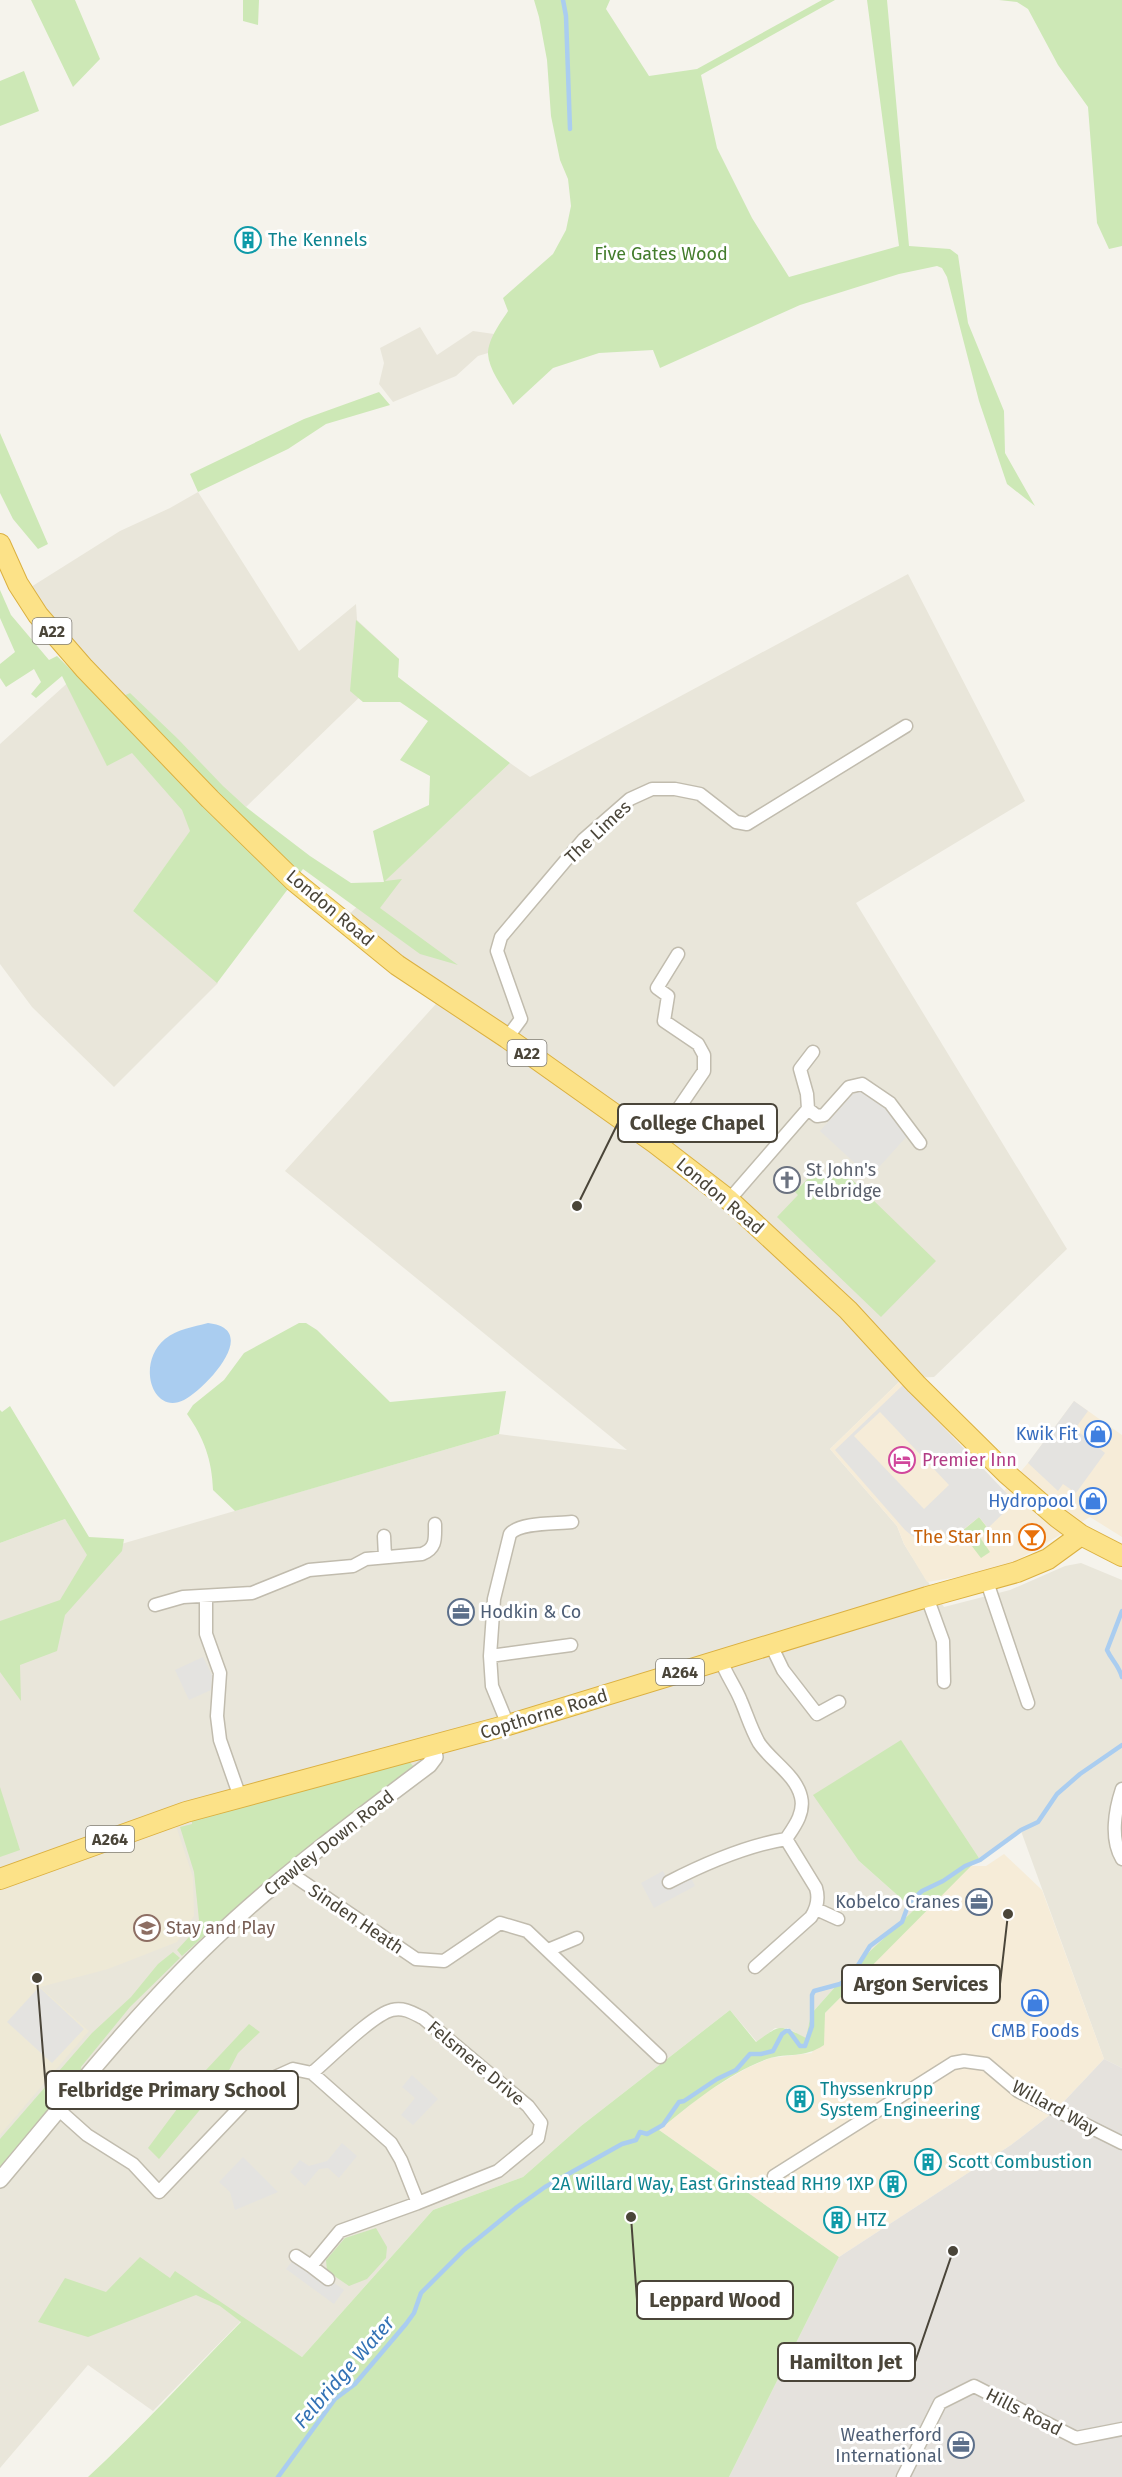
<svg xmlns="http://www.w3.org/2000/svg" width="1122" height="2477" viewBox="0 0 1122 2477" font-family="'Fira Sans',sans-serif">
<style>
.residential{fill:#e9e6da}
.commercial{fill:#f6ecd8}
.industrial{fill:#e5e2dd}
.education{fill:#eee9d6}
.green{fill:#cde8b6}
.parking{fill:#e4e3e0;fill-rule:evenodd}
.water{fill:#aacdf0}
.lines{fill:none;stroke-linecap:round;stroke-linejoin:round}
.stream{stroke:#aacdf0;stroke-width:4.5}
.minor-casing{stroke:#c1bcae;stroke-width:15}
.tertiary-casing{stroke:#c1bcae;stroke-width:18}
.trunk-casing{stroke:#dbb040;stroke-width:22}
.minor{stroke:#fff;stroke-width:12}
.tertiary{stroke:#fff;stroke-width:15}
.trunk{stroke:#fce288;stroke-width:20}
.labels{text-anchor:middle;stroke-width:6;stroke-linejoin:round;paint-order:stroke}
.shield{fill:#fff;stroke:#807d74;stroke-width:1.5}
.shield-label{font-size:16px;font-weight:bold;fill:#4a4539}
.culture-label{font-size:18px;fill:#0d838f;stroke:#fff;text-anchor:start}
.park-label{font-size:18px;fill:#437c2c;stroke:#fff}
.street-label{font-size:18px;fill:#4a4539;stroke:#fff}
.worship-label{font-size:18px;fill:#5b616d;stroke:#fff;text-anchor:start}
.shop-label{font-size:18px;fill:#366cbe;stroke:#fff;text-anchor:end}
.hotel-label{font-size:18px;fill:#b23c85;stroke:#fff;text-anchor:start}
.food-label{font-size:18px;fill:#c56008;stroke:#fff;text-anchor:end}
.service-label{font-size:18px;fill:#4e5e75;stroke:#fff;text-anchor:end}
.education-label{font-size:18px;fill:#785e54;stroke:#fff;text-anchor:start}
.water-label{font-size:20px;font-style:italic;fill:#3372b5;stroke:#fff}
.leader{fill:none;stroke:#4a4539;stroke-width:2}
.callout-dot{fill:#4a4539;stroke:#fff;stroke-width:2}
.callout{fill:#fff;stroke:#4a4539;stroke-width:2}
.callout-label{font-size:20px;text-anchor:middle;font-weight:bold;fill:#4a4539}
</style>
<rect width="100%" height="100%" fill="#f5f3ec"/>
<!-- residential -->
<path class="residential" d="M420,327l17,28 36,-24 21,3 -6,19 -10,3 -22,20 -63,26 -14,-18 5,-21 -4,-15z
M198,492l101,159 57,-47 1,16 42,39 -153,148 -24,-20 -89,124 85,72 -104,104 -82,-80 -32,-43v-220l84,-76 -61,-76 97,-61 50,-23z
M908,574l117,227 -169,102 211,346 -133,128 -24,1 -10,3 -70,68 67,77 7,18 40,63 66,-17 55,-24 16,-3 41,17v488l-18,-9 -83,-228 -42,27 -78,-117 -42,120 55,49 -62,58 -41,46 -5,25 -18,-11h-13l-18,14 -27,-32 -149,116 -58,51 -90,33 -131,147 -59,-38 -90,92 -65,-46 -88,103v-925l65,-24 22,35 412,-120 128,16 -342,-279 159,-176 -101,-75 167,-157 20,14z"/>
<!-- commercial -->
<path class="commercial" d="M900,1381l104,110 24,-28 46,-62 48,34v102l-32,-20 -74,44 -34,12 -55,9 -23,-38 -7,-18 -67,-77z
M1004,1854l38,36 62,169 -49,52 -44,34 -172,112 -180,-127 46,-37 42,-25 23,-10 42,-5 13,-40 144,-147h17z"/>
<!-- industrial -->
<path class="industrial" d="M1104,2059l18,9v409h-393l110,-220 172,-112 44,-34z"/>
<!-- education -->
<path class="education" d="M173,1817l20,60 1,39 -17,26 -69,27 -68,18 49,44 -89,104v-256z"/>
<!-- green -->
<path class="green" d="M31,0h44l25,59 -27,28z
M243,0h16l-1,25 -15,-4z
M534,0h76l-4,9 43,67 48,-7 125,-69h13l-134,75 16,73 35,70 37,59 110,-31 -32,-246h20l22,246 41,3 8,6 10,68 36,88 1,42 30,53 -28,-22 -28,-83 -32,-124 -5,-9 -5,-2 -38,8 -99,31 -140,63 -7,-18 -54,3 -46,15 -40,37c-8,-15 -24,-34 -25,-51 0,-15 13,-32 20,-43l-5,-13 50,-44 13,-24 5,-24 -3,-27 -8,-19 -9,-44 -4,-56 -8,-43z
M999,0h123v246l-13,3 -12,-26 -9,-116 -30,-42 -30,-56 -11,-7z
M24,71l15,40 -39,15v-45z
M379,392l11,13 -64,19 -38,25 -90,43 -8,-18 114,-55z
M0,433l48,111 -10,5 -25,-30 -13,-26z
M0,590l11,25 38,45 8,-4 49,48 24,-11 48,46 45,47 23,21 64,49 41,27 33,-1 -11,-51 56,-26 1,-29 -30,-16 28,-39 -28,-19h-37l-13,-11 6,-71 43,39 -1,18 112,86 -125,118 17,-2 -22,29 78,57 -38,-11 -117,-85 -86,114 -84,-72 57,-80 -8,-21 -50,-57 -25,13 -45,-90 -26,22 -5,-4 10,-12 -7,-13 -28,18 -6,-9v-14l15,-12 -15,-34z
M839,1167l97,94 -55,56 -104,-100 21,-22 -3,-3 22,-23 11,10z
M299,1323h7l11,7 73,72 116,-11 -7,43 -264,77 -22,-21c-1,-30 -9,-52 -26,-76l6,-9 31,-25 20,-27z
M10,1406l79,131 35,2 -2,12 -57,64 -8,36 -37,14 1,36 -21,-29v-51l60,-21 27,-45 -22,-36 -65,24v-133l2,2z
M979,1517l10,13 -10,6 11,16 -9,6 -20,-26z
M901,1740l78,118 -154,155 -1,32c-21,14 -35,7 -57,14 -40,15 -75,44 -108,71l180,127 -110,220h-641c53,-49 102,-103 153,-155l-21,-16 -24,-11 -108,42 -50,-15 27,-44 41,14 34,-35 30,21 5,-7 127,86 131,-147 90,-33 58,-51 149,-116 26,32c25,-18 23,-18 50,-4l5,-24 41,-46 62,-58 -55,-49 -46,-66z
M408,1760l6,7c-79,61 -159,121 -232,189l-5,-6 12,-13 10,-17 -5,-48 -14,-45 12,-3v-5z
M0,1787l20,63 -20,7z
M173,1952l7,6 -50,49 -49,60 1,7 -82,93v-28l92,-106 39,-36 27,-33z
M249,2024l11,8 -22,21 -15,29 -64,77 -11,-11 58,-78z
M376,2228l11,19 -1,11 -19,21 -18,7 -22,-15 -1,-11 19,-22z"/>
<!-- parking -->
<path class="parking" d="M863,1091l25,16 20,28 -38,42 -50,-46 33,-37z
M903,1385l112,117 -27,26 -9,-11 -29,23 -9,-11 -19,15 -17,-14 -70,-80zM880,1412l69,73 -25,24 -70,-73z
M1074,1401l14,10 -13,18 30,24 -29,40 -13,-9 -5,7 -30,-28z
M203,1657l9,18 -1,15 -22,10 -14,-30z
M663,1871l6,11 19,-10 7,14 -41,22 -13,-25z
M39,1987l45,42 -32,34 -45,-41z
M252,2070l12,12 -31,33 -12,-13z
M412,2075l26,24 -25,26 -12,-10 14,-17 -13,-11z
M342,2143l15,13 -18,22 -11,-10 -9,1 -14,17 -15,-14 10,-12 9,6 18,-5z
M243,2157l35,35 -43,18 -5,-18 -11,-10z
M296,2256l48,34 -10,14 -48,-35z"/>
<!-- water -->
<path class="water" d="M208,1323c54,6 -2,65 -24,77 -32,16 -48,-37 -19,-61 13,-10 28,-12 43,-16z"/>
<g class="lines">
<!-- stream -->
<path class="stream" d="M563,0l3,16 4,113
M1122,1611l-15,39c5,11 11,14 15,27
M278,2477l57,-78 20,-15 51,-60 8,-11 7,-20 43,-43 53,-43 28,-20 77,-43 14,-4 4,-8 7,2 16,-9 16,-23 5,-1 33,-22 19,-9 14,-16h11l12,-3 9,-17 4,-3h3l11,15h5l7,-20v-31l2,-4 26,-7 12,-9 18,-29 32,-24 7,-19 13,-12 21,-10 22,-15 15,-6 41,-30 17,-8 19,-28 23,-20 42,-29"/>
<defs>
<path id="minor" d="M507,1038l14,-19 -24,-68 4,-14 82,-97 47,-41 22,-10h23l25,5 36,28 11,2 159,-98
M808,1109l9,7 7,-1 25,-28 13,-3 28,19 30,40
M655,1143l49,-72v-16l-6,-11 -34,-23 4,-25 -11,-8 21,-34
M729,1200l79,-91 -1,-15 -7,-25 13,-17
M384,1536l1,21
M987,1582l41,121
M206,1597v37l14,39 -3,43 3,24 20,57
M927,1597l16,44 1,41
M155,1605l28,-8 69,-4 57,-23 44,-4 13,-7 56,-5c15,-6 13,-16 13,-30
M771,1645l12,25 34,44 22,-12
M490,1656l81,-11
M508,1725l-16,-39 -2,-30 4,-57 16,-65c10,-12 46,-10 62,-12
M1122,1789c-7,21 -12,50 0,70
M290,1873l126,86 28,2 56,-38 27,8 133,126
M669,1882c37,-19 76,-36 117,-43 8,-12 19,-26 15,-42 -5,-22 -30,-36 -42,-54 -8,-14 -12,-28 -18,-42 -6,-15 -15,-26 -20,-41
M816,1909l22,10
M548,1950l29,-12
M755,1967l56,-50c6,-9 8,-19 5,-29l-30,-49
M312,2073c17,-14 60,-58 80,-63 12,-3 21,3 31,8l105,88 13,17 -3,15 -40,33 -80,32
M59,2110l28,25 46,29 26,28 105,-110 29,-13 19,4 79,70 10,17 17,43 -78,28 -29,35 -15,-10
M774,2176l179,-113 11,-2 22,3 32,27 104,52
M311,2266l17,13
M903,2477l37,-74 34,-17 102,52 46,-9"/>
<path id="tertiary" d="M0,2180c69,-82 136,-167 214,-241 67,-64 142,-119 215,-174l6,-8 -2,-11"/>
<path id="trunk" d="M0,544l18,40 20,31 46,53 126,131 84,82 103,84 110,73 148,105 74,57 119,110 68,74 91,90 51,44 23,17 41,21
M0,1879l186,-67 322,-87 419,-128 90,-25 31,-13 33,-24"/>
</defs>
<!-- minor casing -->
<use href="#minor" class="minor-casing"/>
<!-- tertiary casing -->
<use href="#tertiary" class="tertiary-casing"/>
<!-- trunk casing -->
<use href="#trunk" class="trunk-casing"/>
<!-- minor -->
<use href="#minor" class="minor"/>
<!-- tertiary -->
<use href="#tertiary" class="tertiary"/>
<!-- trunk -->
<use href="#trunk" class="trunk"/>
</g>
<!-- icons -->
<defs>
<symbol id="building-ring" viewBox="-11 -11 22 22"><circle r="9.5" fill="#fff" stroke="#0f9aa8" stroke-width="1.5"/><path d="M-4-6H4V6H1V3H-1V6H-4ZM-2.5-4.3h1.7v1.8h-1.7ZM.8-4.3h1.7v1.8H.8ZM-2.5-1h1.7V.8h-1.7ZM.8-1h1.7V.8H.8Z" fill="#0f9aa8"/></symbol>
<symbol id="church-ring" viewBox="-11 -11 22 22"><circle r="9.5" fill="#fff" stroke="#6b7280" stroke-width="1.5"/><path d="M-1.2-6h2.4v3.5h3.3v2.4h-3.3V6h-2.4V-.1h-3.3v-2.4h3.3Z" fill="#6b7280"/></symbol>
<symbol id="shop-ring" viewBox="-11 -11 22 22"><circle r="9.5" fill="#fff" stroke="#3f7fe0" stroke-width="1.5"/><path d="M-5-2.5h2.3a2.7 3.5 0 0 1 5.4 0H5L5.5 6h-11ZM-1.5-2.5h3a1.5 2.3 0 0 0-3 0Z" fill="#3f7fe0"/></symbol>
<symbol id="hotel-ring" viewBox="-11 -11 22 22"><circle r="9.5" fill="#fff" stroke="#d1479c" stroke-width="1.5"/><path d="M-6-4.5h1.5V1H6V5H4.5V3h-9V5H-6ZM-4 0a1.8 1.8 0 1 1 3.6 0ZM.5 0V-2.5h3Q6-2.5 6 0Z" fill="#d1479c"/></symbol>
<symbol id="bar-ring" viewBox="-11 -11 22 22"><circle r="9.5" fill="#fff" stroke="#e8710a" stroke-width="1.5"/><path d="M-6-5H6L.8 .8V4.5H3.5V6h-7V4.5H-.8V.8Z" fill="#e8710a"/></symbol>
<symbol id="office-ring" viewBox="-11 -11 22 22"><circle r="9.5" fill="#fff" stroke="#5c6f8a" stroke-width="1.5"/><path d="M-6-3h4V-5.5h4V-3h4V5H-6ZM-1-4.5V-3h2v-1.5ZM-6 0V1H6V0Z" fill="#5c6f8a"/></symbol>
<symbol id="school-ring" viewBox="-11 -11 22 22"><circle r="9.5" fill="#fff" stroke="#8d6e63" stroke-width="1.5"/><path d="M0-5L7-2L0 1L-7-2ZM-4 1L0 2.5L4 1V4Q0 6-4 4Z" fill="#8d6e63"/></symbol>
</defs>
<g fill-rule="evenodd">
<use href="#building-ring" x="233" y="225" width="30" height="30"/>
<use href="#church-ring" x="772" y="1165" width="30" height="30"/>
<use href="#shop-ring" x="1083" y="1419" width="30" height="30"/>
<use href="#hotel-ring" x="887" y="1445" width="30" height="30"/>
<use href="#shop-ring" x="1078" y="1486" width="30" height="30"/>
<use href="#bar-ring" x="1017" y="1522" width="30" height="30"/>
<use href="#office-ring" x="446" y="1597" width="30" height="30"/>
<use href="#office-ring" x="964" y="1887" width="30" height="30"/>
<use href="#school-ring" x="132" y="1913" width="30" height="30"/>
<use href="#shop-ring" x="1020" y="1988" width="30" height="30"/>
<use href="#building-ring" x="785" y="2084" width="30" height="30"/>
<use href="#building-ring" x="913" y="2147" width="30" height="30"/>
<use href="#building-ring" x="878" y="2169" width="30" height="30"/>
<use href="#building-ring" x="822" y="2205" width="30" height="30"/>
<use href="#office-ring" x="946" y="2430" width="30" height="30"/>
</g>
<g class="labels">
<!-- shield labels -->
<g class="shield">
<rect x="32.5" y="618" width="39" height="26" rx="4.5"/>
<rect x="507.5" y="1040" width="39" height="26" rx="4.5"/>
<rect x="656" y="1659" width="48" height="26" rx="4.5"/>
<rect x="86" y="1826" width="48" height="26" rx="4.5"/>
</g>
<g class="shield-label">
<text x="52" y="637">A22</text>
<text x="527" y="1059">A22</text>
<text x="680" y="1678">A264</text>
<text x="110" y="1845">A264</text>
</g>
<!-- culture labels -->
<g class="culture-label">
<text x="268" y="246">The Kennels</text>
<text x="820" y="2095">Thyssenkrupp<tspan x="820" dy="21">System Engineering</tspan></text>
<text x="948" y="2168">Scott Combustion</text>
<text x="874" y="2190" text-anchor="end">2A Willard Way, East Grinstead RH19 1XP</text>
<text x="856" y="2226">HTZ</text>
</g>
<!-- park labels -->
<g class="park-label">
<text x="661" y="260">Five Gates Wood</text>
</g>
<!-- street labels -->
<g class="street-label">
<text transform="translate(598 832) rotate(-43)" y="6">The Limes</text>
<text transform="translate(330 908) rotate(40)" y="6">London Road</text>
<text transform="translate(720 1196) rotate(40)" y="6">London Road</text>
<text transform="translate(544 1714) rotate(-17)" y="6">Copthorne Road</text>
<text transform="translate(329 1843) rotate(-38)" y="6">Crawley Down Road</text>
<text transform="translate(356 1919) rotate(34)" y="6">Sinden Heath</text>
<text transform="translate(476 2063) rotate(40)" y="6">Felsmere Drive</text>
<text transform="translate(1055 2108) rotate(29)" y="6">Willard Way</text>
<text transform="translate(1024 2412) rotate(27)" y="6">Hills Road</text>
</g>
<!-- worship labels -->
<g class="worship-label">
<text x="806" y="1176">St John's<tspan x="806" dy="21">Felbridge</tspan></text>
</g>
<!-- shop labels -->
<g class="shop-label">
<text x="1078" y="1440">Kwik Fit</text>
<text x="1074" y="1507">Hydropool</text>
<text x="1035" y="2037" text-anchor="middle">CMB Foods</text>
</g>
<!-- hotel labels -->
<g class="hotel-label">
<text x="922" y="1466">Premier Inn</text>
</g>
<!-- food labels -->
<g class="food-label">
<text x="1012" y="1543">The Star Inn</text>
</g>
<!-- service labels -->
<g class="service-label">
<text x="480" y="1618" text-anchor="start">Hodkin &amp; Co</text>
<text x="960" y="1908">Kobelco Cranes</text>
<text x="942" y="2441">Weatherford<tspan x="942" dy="21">International</tspan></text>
</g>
<!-- education labels -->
<g class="education-label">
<text x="166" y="1934">Stay and Play</text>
</g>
<!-- water labels -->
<g class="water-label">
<text transform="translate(344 2372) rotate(-49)" y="7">Felbridge Water</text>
</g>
</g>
<!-- callouts -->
<path class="leader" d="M577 1206L618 1123M1008 1914L1000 1984M37 1978L46 2090M631 2217L637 2300M953 2251L915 2362"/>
<g class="callout-dot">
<circle cx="577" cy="1206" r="6"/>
<circle cx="1008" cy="1914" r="6"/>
<circle cx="37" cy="1978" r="6"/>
<circle cx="631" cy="2217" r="6"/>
<circle cx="953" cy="2251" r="6"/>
</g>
<g class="callout">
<rect x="618" y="1104" width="159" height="38" rx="6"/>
<rect x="842" y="1965" width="158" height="38" rx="6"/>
<rect x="46" y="2071" width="252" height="38" rx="6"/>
<rect x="637" y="2281" width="156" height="38" rx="6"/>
<rect x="778" y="2343" width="137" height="38" rx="6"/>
</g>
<g class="callout-label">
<text x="697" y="1130">College Chapel</text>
<text x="921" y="1991">Argon Services</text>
<text x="172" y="2097">Felbridge Primary School</text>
<text x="715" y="2307">Leppard Wood</text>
<text x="846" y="2369">Hamilton Jet</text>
</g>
</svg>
